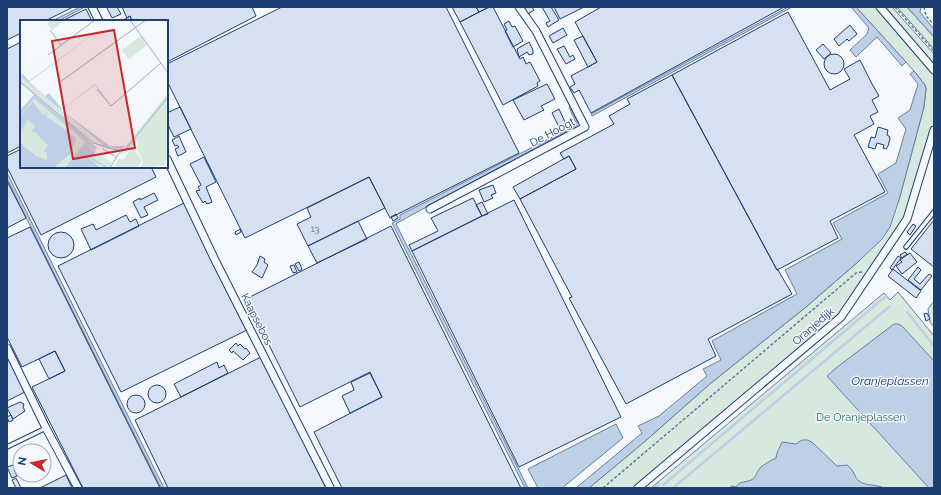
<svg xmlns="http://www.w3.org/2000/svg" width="941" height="495" viewBox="0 0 941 495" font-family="Raleway,sans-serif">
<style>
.green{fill:#d7e8df;stroke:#687fa3}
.water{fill:#bed0e5;stroke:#687fa3}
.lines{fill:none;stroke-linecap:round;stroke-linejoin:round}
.stream{stroke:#bed0e5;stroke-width:2.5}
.building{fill:#d5e0f0;stroke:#1d3f73}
.service-casing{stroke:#1d3f73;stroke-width:5.5}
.minor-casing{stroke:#1d3f73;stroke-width:9}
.path{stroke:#5e769c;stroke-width:1.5;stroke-dasharray:3 2;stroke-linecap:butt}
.service{stroke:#f4f7fb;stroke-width:3.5}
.minor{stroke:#f4f7fb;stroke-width:7}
.labels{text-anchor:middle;stroke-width:3;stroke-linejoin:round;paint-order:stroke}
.number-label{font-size:9px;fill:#4b6792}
.street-label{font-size:11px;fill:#1d3f73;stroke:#f4f7fb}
.park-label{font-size:11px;fill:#2c6c60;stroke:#f4f7fb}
.water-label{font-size:12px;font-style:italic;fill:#1d3f73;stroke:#f4f7fb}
.inset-river{fill:none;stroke:#bed0e5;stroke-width:2}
.inset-road{fill:none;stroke:#9eadc5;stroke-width:1}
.view{fill:#c62828;fill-opacity:0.15;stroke:#c62828;stroke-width:2}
.inset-edge{fill:none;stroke:#1d3f73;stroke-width:2}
</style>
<rect width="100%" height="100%" fill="#f4f7fb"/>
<!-- green -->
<path class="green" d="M856,7h21l53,61 4,7v52l-28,86 -13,24 -51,75 -206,176h-47l54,-45 68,-60 95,-76 53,-46 40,-61 25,-93 2,-18 -1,-4 -11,-14z
M882,7h10l42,47v12z
M897,7h10l27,30v12z
M898,292l36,44v152h-283l233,-195 6,7z
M934,301v26l-4,-5 -2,-13z"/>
<!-- water -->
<path class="water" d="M80,7h5l-27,14h-6z
M788,7h4l-200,109 -1,-2z
M851,7h5l50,55 -4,4 -25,-29 -21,20 -6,-7 17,-16 2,-6z
M907,7h14l-1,5 14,17v8z
M914,71l11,14 1,4 -2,18 -25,93 -9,27 -8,12 -23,22 -53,46 -95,76 -68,60 -54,45h-13l66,-55 -4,-7 21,-10 48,-40 -4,-7 18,-9 -9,-19 85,-47 -12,-24 57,-31 -9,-16 55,-30 -10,-19 18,-11 10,-34 -8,-11 12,-8 8,-26 -8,-10z
M570,106l7,15v4l-3,2 -177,96 -1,1 132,264h-3l-133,-265 8,-4v-4l174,-89 2,-3 -7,-16z
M7,173l157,315h-3l-154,-309z
M894,324h4l4,2 32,35v127h-5l-102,-112 9,-8z
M616,424l7,14 -61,50h-24l-10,-19z
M802,440h6l5,3 24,23 10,-1c8,6 7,12 12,16 6,5 17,3 25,7h-155l3,-2 4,1c4,-7 11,-4 17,-8 3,-3 4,-7 7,-11 4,-4 10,-7 16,-10l1,-5 5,-11 14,2z"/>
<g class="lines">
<!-- stream -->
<path class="stream" d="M907,312l27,34
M663,485l223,-189
M654,488l5,-4
M673,488l216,-181"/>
</g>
<!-- building -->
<path class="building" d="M7,7h66l-28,14h-24v12l-14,7z
M108,7h9l4,7 -9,4 -5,-10z
M122,7h130l4,9 -89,46v-41h-35l-2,-5 -3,2z
M282,7h164l73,146 -129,65 -21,-41 -124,61 -78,-157v-17z
M452,7h24l3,5 -19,10z
M476,7h13l-10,5z
M489,7h4l27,52 3,-2 3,7 4,-2 10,19 -3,2 1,3 -35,19 -43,-83z
M524,7h8l2,3 -6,4z
M542,7h9l8,13 -11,7 -2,-4 4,-2z
M554,7h30l-24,12z
M601,7h183l-193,106 -12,-23 -5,3 -4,-6 5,-3 -4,-8 26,-14 -22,-40z
M86,9l6,12h-30z
M788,12l42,78 20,-11 -6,-10 16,-9 12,24 7,12 -7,4 6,12 -8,4 4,8 -20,11 31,57 -55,29 8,17 -61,32 -105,-195z
M130,16l2,5h-11l6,-3z
M509,21l3,6 3,-1 8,15 -10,6 -8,-16 2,-1 -3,-6z
M850,25l7,9 -8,7 -2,-2 -8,7 -5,-7z
M563,28l4,7 -14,8 -4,-7z
M583,36l14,26 -9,5 -14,-27z
M21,42v104l-14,7v-104z
M529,42l4,8v4l-4,1 -2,-3 -8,5 -2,-8z
M823,44l8,9 -7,6 -8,-9z
M564,46l6,11 3,-2 2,4 -9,5 -9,-15z
M824 64a10 10 0 1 1 20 0a10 10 0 1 1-20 0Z
M672,75l105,195h1l14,24 -84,45 8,17 -90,48 -57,-106 3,-1 -52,-98 56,-30 -7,-13 -5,3 -4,-6 54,-29 -5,-8 21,-12 -3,-5z
M547,84l8,15 -14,7 3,4 -20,10 -11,-20z
M180,107l11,22 -17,8 -7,-14v-10z
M559,109l7,15 -7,3 -7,-14z
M878,127l10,3 -1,5 2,1 1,3 -2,7 -2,3 -3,-1 1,-3 -7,-2 -2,6 -7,-2 3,-10 4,1z
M179,136l7,16 -8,4 -3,-7 4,-2 -2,-2 -2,1 -3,-6z
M21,149v18h130l5,10 -115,58 -34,-68v-11z
M569,156l7,13 -56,30 -7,-12z
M204,157l12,25 -10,5 6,15 -5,2 -2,-3 -2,2 -7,-12 4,-1 -2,-3 3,-2 -11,-21z
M369,177l16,31 -77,38 -11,-22 14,-7 -4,-9z
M7,181l19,37 -19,10z
M493,185l3,8 -5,2 2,3 -9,4 -5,-12z
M154,193l4,7 -14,7 4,8 -7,3 -8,-16 7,-4v2z
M473,198l9,18 -70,35 -3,-6 29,-14 -7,-13z
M514,200l107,217 -102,50 -107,-216z
M482,202l6,12 -6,2 -6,-11z
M184,203l63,127 -126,62 -63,-126z
M396,214l2,4 -5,3 -2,-4z
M126,215l4,7 6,-3 3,7 -48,24 -10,-21 12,-5 3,6z
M934,220v47l-23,-18z
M358,221l9,18 -50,24 -9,-17z
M913,224l3,2 -6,9 -3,-3z
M391,226l62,125 68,137h-179l-28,-56 68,-35 -12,-25 -70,35 -54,-108z
M30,227l35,70 95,191h-77l-51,-101 33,-16 -10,-20 -33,16 -15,-30v-99z
M240,229l1,3 -5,3 -1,-3z
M48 245a13 13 0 1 1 26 0a13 13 0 1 1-26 0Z
M905,252l2,2 -5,4 -2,-3z
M910,253l7,9 -15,12 -6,-8 6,-4 -2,-2z
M260,256l5,3 -1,3 4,3 -6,13 -10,-6 5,-7z
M898,256l3,2 -9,12 -2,-2z
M299,262l3,7 -3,2 -4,-7z
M294,265l3,7 -4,1 -3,-7z
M918,267l3,3 -7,9 6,5 9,-10 3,2 -11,14 -13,-10z
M893,269l28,22 -5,7 -28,-22z
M927,313l3,6 -4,2 -2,-7z
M236,343l2,3 2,-2 5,5 1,-1 4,5 -7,7 -10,-9 -1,2 -3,-3z
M55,351l10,20 -16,8 -10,-20z
M7,352l20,39 -20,10z
M261,357l65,131h-158l-33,-68z
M217,362l2,6 5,-3 4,8 -47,24 -7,-13z
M370,373l12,24 -32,16 -8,-17 12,-6 -3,-8z
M148 394a9 9 0 1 1 18 0a9 9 0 1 1-18 0Z
M127 404a9 9 0 1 1 18 0a9 9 0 1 1-18 0Z
M20,402l4,2 -1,3 2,4 -12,8 -6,-11z
M11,415l2,5 -4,2 -2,-5z
M20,454v14l-6,2 3,6 -5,2 -5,-11 9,-3 -2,-5 5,-1 -1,-3z
M66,475l6,13h-32z
M16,478l5,10h-5l-4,-8z"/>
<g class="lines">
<defs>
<path id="service" d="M906,247l28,-35
M7,447l39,-19"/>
<path id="minor" d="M92,7l7,14
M880,7l54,63
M167,159l48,101 115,227
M430,209l155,-82 -49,-96 -17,-24
M7,348l39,80 32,60
M638,488l203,-171 66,-98 27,-89"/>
</defs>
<!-- service casing -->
<use href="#service" class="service-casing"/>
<!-- minor casing -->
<use href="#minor" class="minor-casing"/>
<!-- path -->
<path class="path" d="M895,7l39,44
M924,7l2,9 8,9
M603,488l253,-215 6,-1"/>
<!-- service -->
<use href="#service" class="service"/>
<!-- minor -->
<use href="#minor" class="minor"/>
</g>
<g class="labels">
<!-- number labels -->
<g class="number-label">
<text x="315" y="232">13</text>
</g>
<!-- street labels -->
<g class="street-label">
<text transform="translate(552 132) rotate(-28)" y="4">De Hoogt</text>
<text transform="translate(257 319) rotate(63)" y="4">Kaapsebos</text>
<text transform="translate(813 326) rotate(-41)" y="4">Oranjedijk</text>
</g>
<!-- park labels -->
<g class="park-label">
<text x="861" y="421">De Oranjeplassen</text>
</g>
<!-- water labels -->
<g class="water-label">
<text x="890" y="385">Oranjeplassen</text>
</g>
</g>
<!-- overview -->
<g transform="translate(20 20)">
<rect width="148" height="148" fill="#f4f7fb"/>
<path d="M32,0h13l-13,10 -5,-6zM121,16l6,9 -18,14 -7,-9zM0,56l80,68 9,4h15l44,-55v8l-6,8 6,-7v52l-3,11 -25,3 3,-6 -7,-15 3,-3 -2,-4 -10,12 -8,3 6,-4 -18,-2 -13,-6 -74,-61zM14,75l63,53 -5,8 4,-2 16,8 -3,6h-89v-56zM113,127l9,14 -5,7h-24l6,-10 4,2z" fill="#d7e8df"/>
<path d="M92,0l-8,6 11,15 -11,-15 -75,56 16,14 4,-3 13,16 33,-25 1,1 15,20 -16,-20 -34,25 49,36h15l-4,3 -17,-3 -84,-70v-3l2,2 25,-19 -24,18 6,7zM13,82l8,11 3,2 4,-4 -2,5 30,22 -4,14 -18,16h-34v-25l16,13 11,4v-7l-3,-2 4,-6 -13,-13 -3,-1 3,-5 -7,-6 -8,12v-15zM65,122l8,8 -5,8 13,10h-36z" fill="#bed0e5"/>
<path class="inset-river" d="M0,92l14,-16 34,28M0,95l14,-18 33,28M48,104l28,24M48,105l27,24M75,131l-6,6 17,10"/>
<path class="inset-road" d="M110,0l38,53M30,10l11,15M28,35l47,-35M0,62l73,61 27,8M40,62l86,-62M77,69l14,17 50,-43M83,129l13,8M90,148l9,-15 7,-4 42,-52"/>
<path class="view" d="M94,10l21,118 -62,11 -21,-118z"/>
<rect width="148" height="148" class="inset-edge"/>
</g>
<!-- border -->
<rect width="941" height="495" fill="none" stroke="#1d3f73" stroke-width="16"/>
<!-- north arrow -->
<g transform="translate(32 463) rotate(280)"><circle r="19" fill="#f4f7fb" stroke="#9eadc5"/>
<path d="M0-3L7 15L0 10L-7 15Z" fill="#c62828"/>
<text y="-6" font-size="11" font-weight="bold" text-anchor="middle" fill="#1d3f73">N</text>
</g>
</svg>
